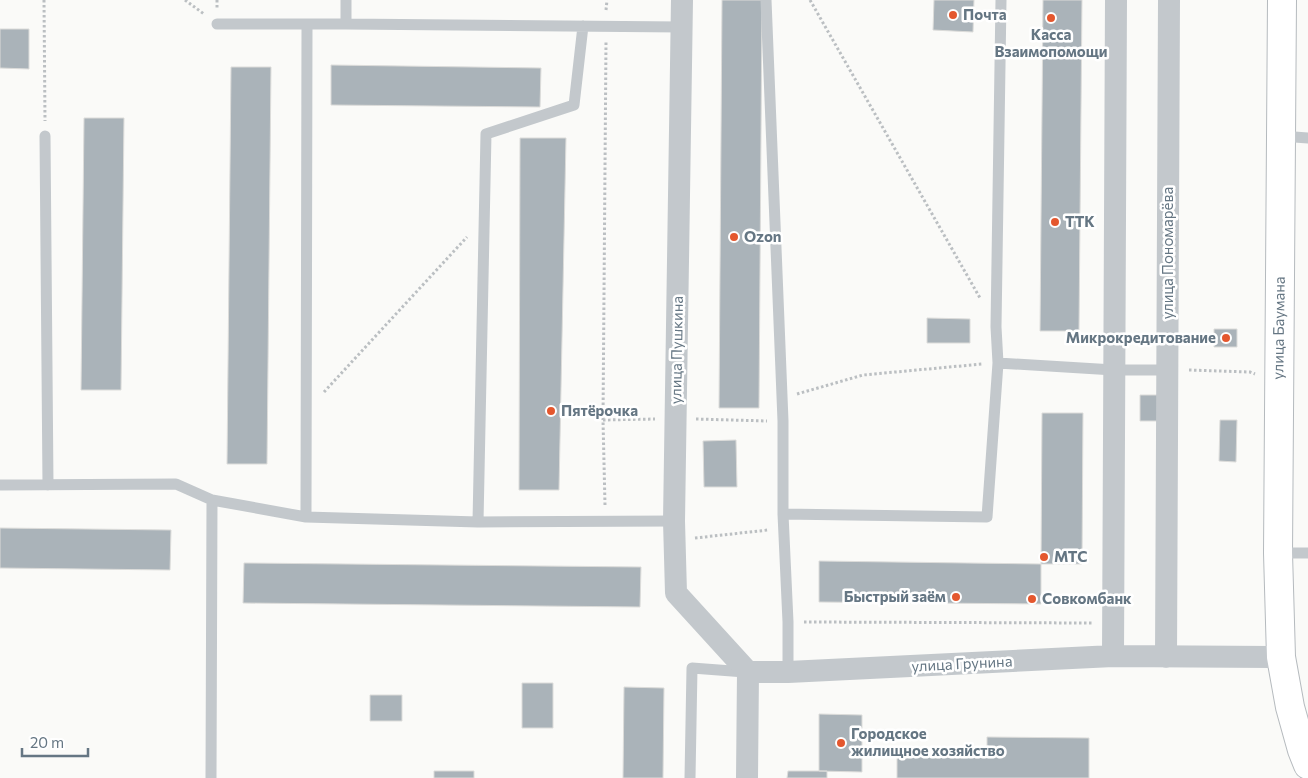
<svg xmlns="http://www.w3.org/2000/svg" width="1308" height="778" viewBox="0 0 1308 778" font-family="Commissioner,sans-serif">
<style>
.building{fill:#aab3b9;stroke:#dcdcda}
.lines{fill:none;stroke-linecap:round;stroke-linejoin:round}
.primary-casing{stroke:#b5babe;stroke-width:30}
.path{stroke:#bbbfc2;stroke-width:3;stroke-dasharray:2.5 2.5;stroke-linecap:butt}
.service{stroke:#c3c8cc;stroke-width:11}
.minor{stroke:#c3c8cc;stroke-width:22}
.primary{stroke:#fff;stroke-width:28}
.poi-dot{fill:#e4572e;stroke:#fff;stroke-width:2}
.labels{text-anchor:middle;stroke-width:5;stroke-linejoin:round;paint-order:stroke}
.poi-label{font-size:15px;font-weight:bold;fill:#657683;stroke:#fff;text-anchor:start}
.street-label{font-size:15px;fill:#657683;stroke:#fff}
</style>
<rect width="100%" height="100%" fill="#fafaf8"/>
<!-- building -->
<path class="building" d="M722,0h40l-3,408h-40z
M934,0h40l-1,32 -40,-2z
M1043,0h39l-3,331h-39z
M0,29h29v40l-29,-1z
M331,65l210,3 -1,39 -209,-2z
M231,67h40l-4,397h-40z
M84,118h40l-3,272h-40z
M520,138h46l-7,352h-40z
M927,318l43,1v24h-43z
M1214,329h23v18h-23z
M1140,395h20l1,26h-21z
M1042,413h41l-1,151h-41z
M1220,420h17l-1,42 -17,-1z
M736,440l1,47h-33l-1,-46z
M0,528l171,2 -1,40 -170,-2z
M819,561l222,3v40l-222,-2z
M244,563l397,4 -1,40 -397,-4z
M522,683h31v45h-31z
M624,687l40,1 -1,90h-40z
M370,695h32v26h-32z
M819,714l43,1v57l-43,-1z
M987,737l102,1v40h-192v-24l90,1z
M434,771h40v7h-40z
M788,771h39v7h-40z"/>
<g class="lines">
<defs>
<path id="primary" d="M1282,0l-4,553 3,104 9,50 12,43 6,15"/>
</defs>
<!-- primary casing -->
<use href="#primary" class="primary-casing"/>
<!-- path -->
<path class="path" d="M44,0l1,121
M185,0l19,14
M217,0v8
M810,0l170,298
M606,10l1,-10
M1189,370l61,2 5,2
M324,392l143,-155
M797,394l66,-19 119,-11
M696,419l71,2
M603,420l52,-1
M605,505l-2,-85 3,-378
M695,538l73,-8
M804,622l288,1"/>
<!-- service -->
<path class="service" d="M346,0v24l335,3
M766,0l17,421v93
M217,24h90
M45,136l3,349
M1281,136l27,2
M998,363l116,7h54
M0,485l176,-1 36,16 94,17 172,5 196,-1
M306,517l1,-493h39
M478,522l8,-388 88,-29 9,-79
M1278,553h30
M788,672v-50l-5,-108 204,3 11,-154 -2,-36 5,-327
M211,778l1,-278
M690,778l2,-110 53,4"/>
<!-- minor -->
<path class="minor" d="M682,0l-8,521 2,72 72,79
M1113,656l3,-656
M1166,657l3,-657
M747,778l1,-106h40l325,-16 168,1"/>
<!-- primary -->
<use href="#primary" class="primary"/>
</g>
<!-- markers -->
<g class="poi-dot">
<circle cx="953" cy="15" r="5"/>
<circle cx="1051" cy="18" r="5"/>
<circle cx="1055" cy="222" r="5"/>
<circle cx="734" cy="237" r="5"/>
<circle cx="1226" cy="338" r="5"/>
<circle cx="551" cy="411" r="5"/>
<circle cx="1044" cy="557" r="5"/>
<circle cx="956" cy="597" r="5"/>
<circle cx="1032" cy="599" r="5"/>
<circle cx="841" cy="743" r="5"/>
</g>
<g class="labels">
<!-- poi labels -->
<g class="poi-label">
<text x="963" y="20">Почта</text>
<text x="1051" y="40" text-anchor="middle">Касса<tspan x="1051" dy="17">Взаимопомощи</tspan></text>
<text x="1065" y="227">ТТК</text>
<text x="744" y="242">Ozon</text>
<text x="1216" y="343" text-anchor="end">Микрокредитование</text>
<text x="561" y="416">Пятёрочка</text>
<text x="1054" y="562">МТС</text>
<text x="946" y="602" text-anchor="end">Быстрый заём</text>
<text x="1042" y="604">Совкомбанк</text>
<text x="851" y="739">Городское<tspan x="851" dy="17">жилищное хозяйство</tspan></text>
</g>
<!-- street labels -->
<g class="street-label">
<text transform="translate(1168 253) rotate(-90)" y="5">улица Пономарёва</text>
<text transform="translate(1279 328) rotate(-89)" y="5">улица Баумана</text>
<text transform="translate(677 350) rotate(-89)" y="5">улица Пушкина</text>
<text transform="translate(962 664) rotate(-3)" y="5">улица Грунина</text>
</g>
</g>
<!-- scale -->
<path d="M22 748v8h66v-8" fill="none" stroke="#657683" stroke-width="2.5"/>
<text x="30" y="748" font-size="15" fill="#657683" stroke="#ffffff" stroke-width="4" paint-order="stroke">20 m</text>
</svg>
